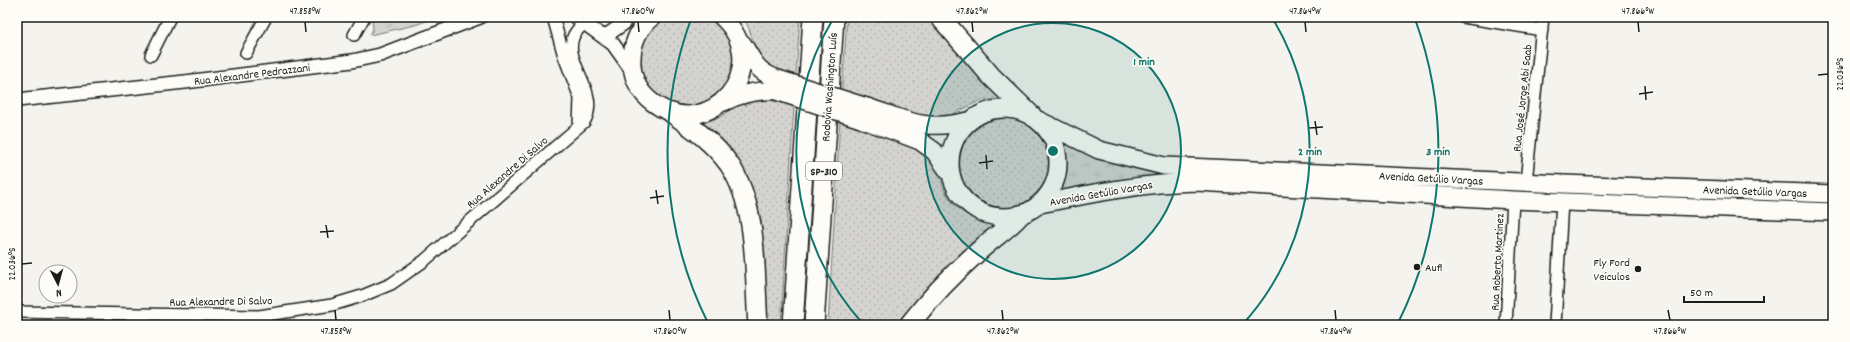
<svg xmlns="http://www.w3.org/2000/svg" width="1850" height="342" viewBox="0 0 1850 342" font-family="Dekko,sans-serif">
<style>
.grass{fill:url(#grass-dots);stroke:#787876}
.park{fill:url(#park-tufts);stroke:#787876}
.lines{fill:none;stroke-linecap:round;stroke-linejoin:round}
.minor-casing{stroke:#1c1c1c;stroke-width:14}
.tertiary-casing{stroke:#1c1c1c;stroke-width:16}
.primary-casing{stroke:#1c1c1c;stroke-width:20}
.motorway-casing{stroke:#1c1c1c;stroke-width:22}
.minor{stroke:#fdfcf7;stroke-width:11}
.tertiary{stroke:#fdfcf7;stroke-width:13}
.primary{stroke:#fdfcf7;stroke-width:17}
.motorway{stroke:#fdfcf7;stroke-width:19}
.primary-bridge-casing{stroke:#1c1c1c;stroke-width:20;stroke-linecap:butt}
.primary-bridge{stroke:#fdfcf7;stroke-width:17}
.ticks{fill:none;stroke:#1c1c1c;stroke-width:1.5}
.ring{fill:none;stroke:#0f766e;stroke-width:2}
.poi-dot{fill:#1c1c1c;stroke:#fdfcf7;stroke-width:1.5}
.labels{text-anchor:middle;stroke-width:3;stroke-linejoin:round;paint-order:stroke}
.shield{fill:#fdfcf7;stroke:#605f5e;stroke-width:1}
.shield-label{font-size:11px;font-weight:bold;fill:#1c1c1c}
.street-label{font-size:12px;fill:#1c1c1c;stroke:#fdfcf7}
.poi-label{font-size:12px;fill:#1c1c1c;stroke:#fdfcf7;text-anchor:end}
.centre{fill:#0f766e;stroke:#fdfcf7;stroke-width:2}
.ring-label{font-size:12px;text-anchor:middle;font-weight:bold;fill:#0f766e;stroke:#fdfcf7;stroke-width:3;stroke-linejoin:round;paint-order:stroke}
.neatline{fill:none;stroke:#1c1c1c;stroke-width:1.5}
.ticks-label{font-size:10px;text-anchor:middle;fill:#1c1c1c}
</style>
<defs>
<pattern id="grass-dots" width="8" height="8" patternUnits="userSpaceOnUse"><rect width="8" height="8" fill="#d4d3cf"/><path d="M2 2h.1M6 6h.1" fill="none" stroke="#b5b5b1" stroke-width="1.8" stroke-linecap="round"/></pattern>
<pattern id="park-tufts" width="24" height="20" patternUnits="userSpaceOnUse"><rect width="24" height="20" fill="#d4d3cf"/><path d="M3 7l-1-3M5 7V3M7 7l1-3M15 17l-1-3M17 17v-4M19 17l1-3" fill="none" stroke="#b5b5b1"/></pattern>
</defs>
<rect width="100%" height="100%" fill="#f4f3ee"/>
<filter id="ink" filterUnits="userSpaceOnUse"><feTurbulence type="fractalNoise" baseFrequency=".025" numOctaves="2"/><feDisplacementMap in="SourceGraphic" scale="8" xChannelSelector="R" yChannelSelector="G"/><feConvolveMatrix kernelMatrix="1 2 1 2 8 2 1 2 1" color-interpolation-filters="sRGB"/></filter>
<g filter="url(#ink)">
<!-- grass -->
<path class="grass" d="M640 61a47 47 0 1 1 94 0a47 47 0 1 1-94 0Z
M739,17h61l-4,59c-9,-2 -18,-4 -26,-9 -16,-10 -17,-35 -27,-50l-2,2z
M847,17h87l75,83h-28l-32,16 -8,2 -21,-2 -78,-25z
M763,98l31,8 -13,219h-15c-1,-27 -3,-53 -5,-80 -1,-16 0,-33 -6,-49 -11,-31 -28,-52 -54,-72l19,-7 19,-14z
M956 163a48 48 0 1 1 96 0a48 48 0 1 1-96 0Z
M840,120c29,10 64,17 87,37 9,7 12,18 16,29 10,27 33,35 59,41l-99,98h-75z"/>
<!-- park -->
<path class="park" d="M372,17h65l-22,8 -45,10 3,-6z
M1058,140l30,13 745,46v7l-659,-27 -117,18c9,-20 8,-37 1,-57z"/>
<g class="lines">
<defs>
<path id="minor" d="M553,17l11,39 16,42 -1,28
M1463,17l79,13
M354,35l10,-18
M246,53l20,-36
M151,55l19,-38
M1526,182l17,-165
M17,312l242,4 73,-11 30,-9 29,-12 33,-23 160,-139c21,-34 -37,-71 0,-98
M1506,325l7,-125
M1555,325l7,-124"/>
<path id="tertiary" d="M576,17l37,27 20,28
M604,37l19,-13 3,-7
M17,100l168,-18 167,-21 28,-6 100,-38"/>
<path id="primary" d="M652,17c-15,12 -21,30 -20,48 1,14 8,28 20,37 57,44 124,-35 70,-85
M742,43c12,18 13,27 33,35
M724,102c18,-9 33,-12 52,-11
M867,107c40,13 57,25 101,14
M950 163a54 54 0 1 1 108 0a54 54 0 1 1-108 0Z
M861,119l59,22 14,10 15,21
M1038,120l61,30 65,16 399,18 270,10
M1040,204c53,-11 103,-21 157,-22l316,18 320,12"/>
<path id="motorway" d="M940,17l51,59 41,40
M672,113c21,15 42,30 57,51 30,45 25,109 29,161
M793,325l20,-308
M814,325l20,-308
M909,325c21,-27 46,-53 72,-76 13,-12 27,-20 39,-34"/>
</defs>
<!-- minor casing -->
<use href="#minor" class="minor-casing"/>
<!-- tertiary casing -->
<use href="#tertiary" class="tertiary-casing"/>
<!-- primary casing -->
<use href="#primary" class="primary-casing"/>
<!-- motorway casing -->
<use href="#motorway" class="motorway-casing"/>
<!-- minor -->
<use href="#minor" class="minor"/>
<!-- tertiary -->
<use href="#tertiary" class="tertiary"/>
<!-- primary -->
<use href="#primary" class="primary"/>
<!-- motorway -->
<use href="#motorway" class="motorway"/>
<defs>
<path id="primary-bridge" d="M775,78l92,29
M776,91l85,28"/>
</defs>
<!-- primary-bridge casing -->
<use href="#primary-bridge" class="primary-bridge-casing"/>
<!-- primary-bridge -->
<use href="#primary-bridge" class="primary-bridge"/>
</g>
</g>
<!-- ticks -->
<path class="ticks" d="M305,22l1,10M638,22l1,10M972,22l1,10M1305,22l1,10M1638,22l1,10M1818,75l10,-1M1645,86l1,14M1639,94l14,-2M1315,121l2,14M1309,128l14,-1M986,155l1,14M979,163l14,-2M656,190l2,14M650,198l14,-2M326,225l2,13M320,232l14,-1M22,264l10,-1M335,310l1,10M669,310l1,10M1002,310l1,10M1335,310l1,10M1668,310l2,10"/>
<!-- distance rings -->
<circle cx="1053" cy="151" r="128" fill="#0f766e" fill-opacity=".12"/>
<g class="ring">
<circle cx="1053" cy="151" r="128"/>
<path d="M864 325A257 257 0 0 1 833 19M1273 19A257 257 0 0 1 1242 325"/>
<path d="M708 323A385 385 0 0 1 691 19M1415 19A385 385 0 0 1 1398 323"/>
</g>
<!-- markers -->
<g class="poi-dot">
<circle cx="1417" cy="267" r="4"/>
<circle cx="1638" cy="269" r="4"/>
</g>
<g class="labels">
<!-- shield labels -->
<rect class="shield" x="806" y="162" width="36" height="18" rx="3"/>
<g class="shield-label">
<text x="824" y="175">SP-310</text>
</g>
<!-- street labels -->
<g class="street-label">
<text transform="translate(252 74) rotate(-7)" y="4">Rua Alexandre Pedrazzani</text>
<text transform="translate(829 87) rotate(-86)" y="4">Rodovia Washington Luís</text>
<text transform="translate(1522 98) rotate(-84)" y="4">Rua José Jorge Abi Saab</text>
<text transform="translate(507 172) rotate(-41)" y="4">Rua Alexandre Di Salvo</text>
<text transform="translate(1431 178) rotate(3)" y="4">Avenida Getúlio Vargas</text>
<text transform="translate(1755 191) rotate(2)" y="4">Avenida Getúlio Vargas</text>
<text transform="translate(1101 193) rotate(-10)" y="4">Avenida Getúlio Vargas</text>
<text transform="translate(1497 262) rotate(-87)" y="4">Rua Roberto Martinez</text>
<text transform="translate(221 301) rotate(-1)" y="4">Rua Alexandre Di Salvo</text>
</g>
<!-- poi labels -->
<g class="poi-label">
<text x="1630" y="266">Fly Ford<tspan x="1630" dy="14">Veiculos</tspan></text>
<text x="1425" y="271" text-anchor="start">Aufi</text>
</g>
</g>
<circle cx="1053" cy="151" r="6" class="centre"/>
<g class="ring-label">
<text x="1144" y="65">1 min</text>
<text x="1310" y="155">2 min</text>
<text x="1438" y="155">3 min</text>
</g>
<!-- margin -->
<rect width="1850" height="342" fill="none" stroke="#fdfcf7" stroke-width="44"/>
<!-- north arrow -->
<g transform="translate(58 284) rotate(174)"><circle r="19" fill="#fdfcf7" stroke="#a3a29f"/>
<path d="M0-3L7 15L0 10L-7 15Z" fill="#1c1c1c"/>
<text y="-6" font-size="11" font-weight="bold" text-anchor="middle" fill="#1c1c1c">N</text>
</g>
<!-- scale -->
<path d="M1684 296v6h80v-6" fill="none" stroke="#1c1c1c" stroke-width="2"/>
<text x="1690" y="296" font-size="12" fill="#1c1c1c" stroke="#fdfcf7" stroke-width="3" paint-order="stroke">50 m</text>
<rect x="22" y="22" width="1806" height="298" class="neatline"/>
<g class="ticks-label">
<text x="305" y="14">47.858°W</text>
<text x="638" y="14">47.860°W</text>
<text x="972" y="14">47.862°W</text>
<text x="1305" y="14">47.864°W</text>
<text x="1638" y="14">47.866°W</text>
<text transform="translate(1839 74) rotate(-90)" y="4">22.036°S</text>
<text transform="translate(11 264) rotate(-90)" y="4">22.036°S</text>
<text x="336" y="334">47.858°W</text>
<text x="670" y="334">47.860°W</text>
<text x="1003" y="334">47.862°W</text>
<text x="1336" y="334">47.864°W</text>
<text x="1670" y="334">47.866°W</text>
</g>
</svg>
